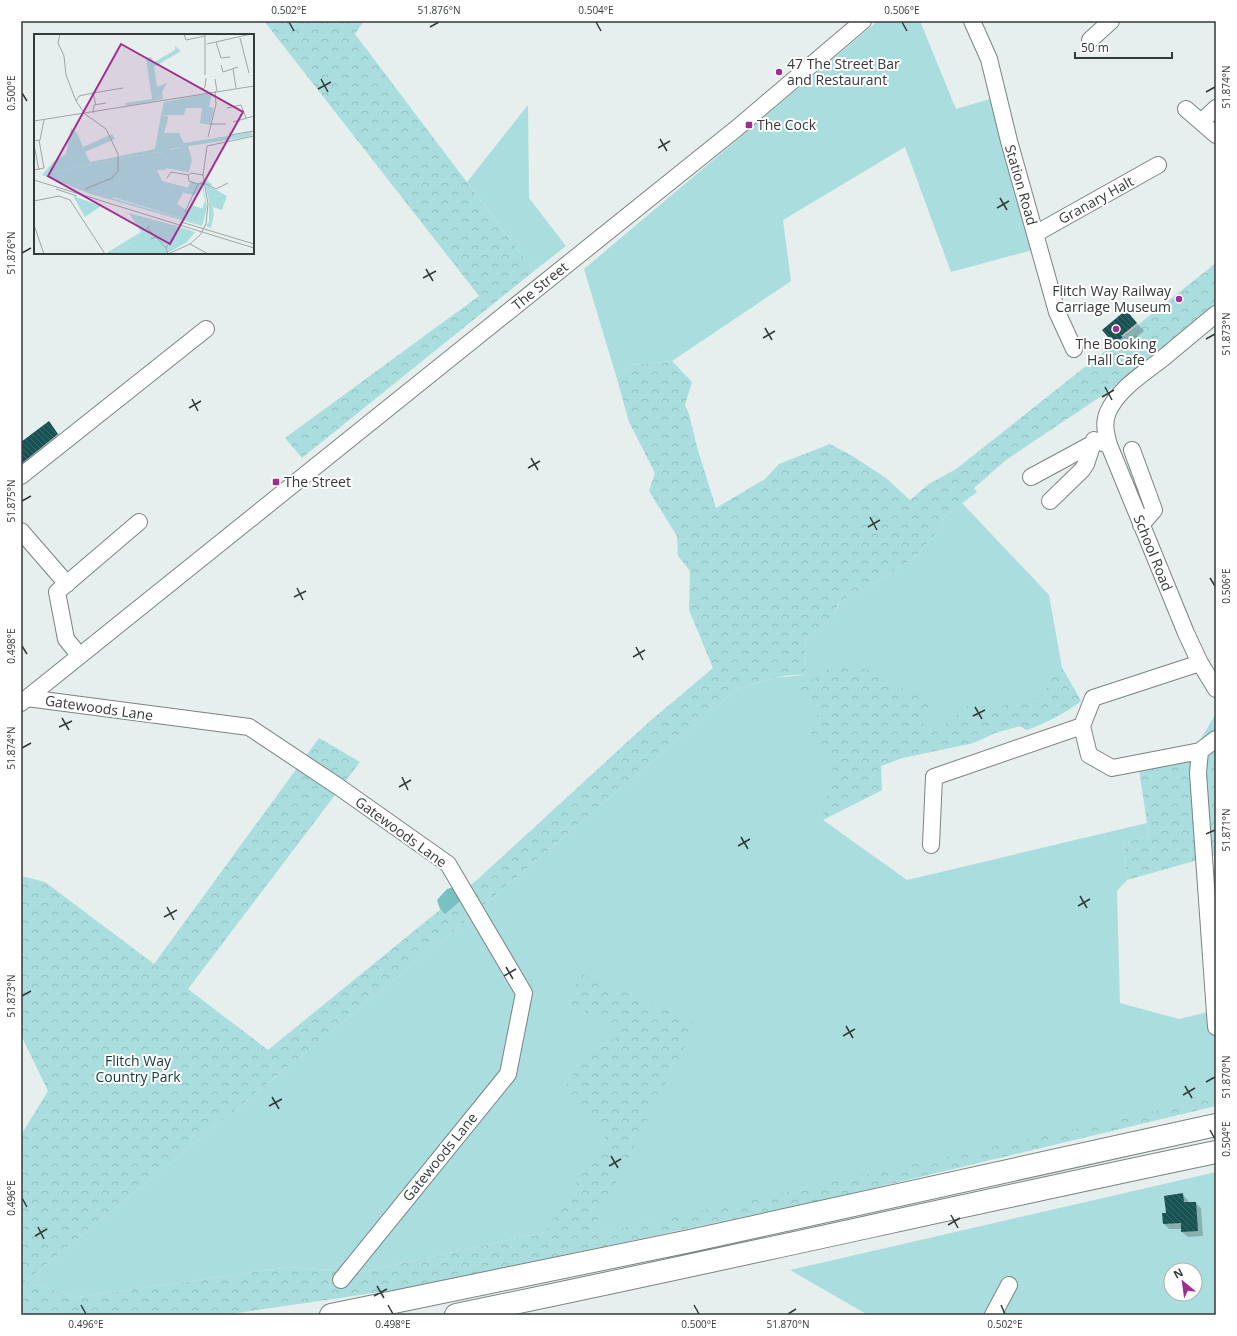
<svg xmlns="http://www.w3.org/2000/svg" width="1237" height="1336" viewBox="0 0 1237 1336" font-family="'Open Sans',sans-serif">
<style>
.green{fill:#add;fill-rule:evenodd}
.forest{fill:url(#forest-crowns)}
.water{fill:#78c1c1}
.shadow{fill:#0003}
.building{fill:url(#building-back-hatch)}
.lines{fill:none;stroke-linecap:round;stroke-linejoin:round}
.minor-casing{stroke:#7b8383;stroke-width:18}
.highway-casing{stroke:#7b8383;stroke-width:24}
.minor{stroke:#fff;stroke-width:16}
.highway{stroke:#fff;stroke-width:22}
.ticks{fill:none;stroke:#353939;stroke-width:1.5}
.poi-dot{fill:#9e2f8e;stroke:#fff;stroke-width:1.5}
.labels{text-anchor:middle;stroke-width:4;stroke-linejoin:round;paint-order:stroke}
.poi-label{font-size:14px;fill:#353939;stroke:#fff;text-anchor:start}
.street-label{font-size:14px;fill:#353939;stroke:#fff}
.park-label{font-size:14px;fill:#123737;stroke:#fff}
.inset-road{fill:none;stroke:#9fa6a6;stroke-width:1}
.view{fill:#9e2f8e;fill-opacity:0.15;stroke:#9e2f8e;stroke-width:2}
.inset-edge{fill:none;stroke:#353939;stroke-width:2}
.neatline{fill:none;stroke:#353939;stroke-width:1.5}
.ticks-label{font-size:10px;text-anchor:middle;fill:#353939}
</style>
<defs>
<pattern id="forest-crowns" width="20" height="18" patternUnits="userSpaceOnUse"><rect width="20" height="18" fill="#add"/><path d="M2 6a3 3 0 1 1 6 0M12 15a3 3 0 1 1 6 0" fill="none" stroke="#93bebe"/></pattern>
<pattern id="building-back-hatch" width="6" height="6" patternUnits="userSpaceOnUse"><rect width="6" height="6" fill="#185253"/><path d="M-1 5l2 2M0 0l6 6M5-1l2 2" fill="none" stroke="#3a696a"/></pattern>
</defs>
<rect width="100%" height="100%" fill="#e6efee"/>
<!-- green -->
<path class="green" d="M878,21h42l36,88 37,-11 43,151 -85,23 -46,-125 -122,73 8,61 -119,80 -40,4 -15,14 -33,-110z
M528,105l1,93 37,48 -32,25 -67,-89z
M962,503l87,92 13,73 19,33c-17,13 -34,21 -54,29l-7,-4 -25,7 -22,10 -71,15 -21,8 1,24 -59,30 84,60 240,-57 2,13 -25,7 3,37 -10,11 3,112 59,16 37,-9v94l-617,129 -54,-1 -183,40 -73,-5 -211,30 -53,-15 425,-348 287,-245 37,-11 31,-3 1,-38 26,-19 8,-17 30,-15 45,-29 24,-27 6,-14z
M1216,1172v143h-348l-78,-45zM1171,1270h24v24h-24z"/>
<!-- forest -->
<path class="forest" d="M264,21h100l-9,13 179,237 -232,187 -17,-20 194,-142z
M1216,263v40l-110,90 -100,67 -32,28 3,4 -32,24 -6,14 -24,27 -45,29 -28,14 -3,2 -7,16 -26,19 -1,38c-23,-2 -46,8 -68,14l-287,245 -425,348 53,15 211,-30 73,5 183,-40 63,-99 -48,-37 15,-24 24,-27 26,-11 -54,-30 8,-31 117,50 -105,210h8l617,-135v8l-388,93 -420,89 -184,27h-203v-180l27,-44 -27,-56v-159l24,6 109,82 165,-226 41,24 -172,227 80,61 211,-172 170,-156 64,-54 -24,-58 1,-39 -12,-15 -1,-20 -28,-45 6,-18 -26,-51 -12,-43 15,-14 40,-4 20,21 -7,23 4,9 8,33 19,61 49,-29 14,-15 51,-20 24,13 32,21 24,22 19,-16 27,-15z
M835,664l24,3 27,10 25,16 22,9 -12,20 15,10 39,-32 16,12 20,-10 36,-5v-20l15,-9 19,33c-18,13 -34,21 -54,29l-7,-4 -25,7 -22,10 -71,15 -24,9 4,23 -60,30 5,-24 6,-24 -4,-19 -18,-20 9,-28 -9,-5 -12,-11z
M1216,713v142l-89,25 -3,-37 25,-7 -10,-66 52,-14z"/>
<!-- water -->
<path class="water" d="M454,887l10,11 -19,16 -5,-5 -3,-9 10,-11z"/>
<!-- shadow -->
<path class="shadow" d="M1133,319l11,12 -16,13 1,1 -7,6 -19,-21z
M48,423l19,21 -37,29 -9,-9v-20z
M1182,1194l6,6v3h7l6,5 2,28 -15,1 -6,-5v-3h-13l-5,-5 3,-10z"/>
<!-- building -->
<path class="building" d="M1126,310l11,13 -16,13 2,1 -9,7 -12,-14z
M49,421l9,13 -37,30v-22z
M1183,1193l1,9h12l2,29 -17,1v-9l-18,1 -1,-11h4l-2,-17z"/>
<g class="lines">
<defs>
<path id="minor" d="M972,21l17,38 20,82 48,171 17,37
M1090,40l21,-19
M1186,109l30,26
M1201,122l15,-14
M1035,234l123,-69
M1216,314c-18,15 -36,30 -54,45 -19,15 -44,30 -54,53 -5,11 -2,22 1,33l77,188 14,30 16,26
M1132,450l22,60 -13,15
M21,476l185,-147
M1031,477l61,-33
M1050,501l32,-31 4,-6 8,-24 15,5
M21,531l46,53
M79,655l-13,-16 -9,-47 82,-70
M1200,663l-107,35 -11,28 7,29 23,13 88,-17
M27,698l222,29 90,60 109,77 76,129 -16,81 -167,206
M21,703l716,-575 126,-107
M931,845l3,-68 148,-51
M1216,1027l-18,-254 2,-22 16,-12
M994,1315h-1l16,-30"/>
<path id="highway" d="M331,1315l359,-74 526,-116
M456,1315c254,-52 506,-110 760,-163"/>
</defs>
<!-- minor casing -->
<use href="#minor" class="minor-casing"/>
<!-- highway casing -->
<use href="#highway" class="highway-casing"/>
<!-- minor -->
<use href="#minor" class="minor"/>
<!-- highway -->
<use href="#highway" class="highway"/>
</g>
<!-- ticks -->
<path class="ticks" d="M289,22l5,9M596,22l5,9M902,22l5,9M430,27l9,-5M321,79l7,13M318,89l13,-7M1206,92l9,-5M22,93l5,8M660,139l7,12M658,148l12,-7M1000,198l7,12M997,208l12,-7M22,253l9,-5M426,269l7,12M423,278l13,-7M765,328l7,12M763,338l12,-7M1206,339l9,-5M1105,387l7,13M1102,397l12,-7M192,399l6,12M189,408l12,-7M531,458l7,12M528,468l12,-7M22,501l9,-5M870,517l7,13M868,527l12,-7M1210,578l5,8M297,588l6,12M294,597l12,-6M22,646l5,8M636,647l7,13M633,657l12,-7M975,707l7,12M973,716l12,-6M62,718l7,12M59,727l13,-6M22,748l9,-5M402,777l6,13M399,787l12,-7M1206,834l9,-4M741,837l7,12M738,846l12,-7M1080,896l7,12M1078,906l12,-7M167,907l7,13M164,917l13,-7M506,967l7,12M504,976l12,-7M22,996l9,-5M846,1026l7,12M843,1036l12,-7M1206,1082l9,-5M1185,1086l7,12M1183,1095l12,-7M272,1097l7,12M269,1106l13,-7M1210,1130l5,9M611,1156l7,12M609,1166l12,-7M22,1198l5,9M951,1215l7,13M948,1225l12,-7M38,1227l6,12M35,1236l12,-7M377,1286l7,12M374,1296l13,-7M81,1305l5,9M388,1305l5,9M694,1305l5,9M1001,1305l4,9M788,1314l8,-5"/>
<!-- markers -->
<g class="poi-dot">
<circle cx="779" cy="72" r="4"/>
<rect x="745" y="121" width="8" height="8" rx="2"/>
<circle cx="1179" cy="299" r="4"/>
<circle cx="1116" cy="329" r="4"/>
<rect x="272" y="478" width="8" height="8" rx="2"/>
</g>
<g class="labels">
<!-- poi labels -->
<g class="poi-label">
<text x="787" y="69">47 The Street Bar<tspan x="787" dy="16">and Restaurant</tspan></text>
<text x="757" y="130">The Cock</text>
<text x="1171" y="296" text-anchor="end">Flitch Way Railway<tspan x="1171" dy="16">Carriage Museum</tspan></text>
<text x="1116" y="349" text-anchor="middle">The Booking<tspan x="1116" dy="16">Hall Cafe</tspan></text>
<text x="284" y="487">The Street</text>
</g>
<!-- street labels -->
<g class="street-label">
<text transform="translate(1021 185) rotate(74)" y="5">Station Road</text>
<text transform="translate(1096 200) rotate(-29)" y="5">Granary Halt</text>
<text transform="translate(540 286) rotate(-39)" y="5">The Street</text>
<text transform="translate(1153 553) rotate(68)" y="5">School Road</text>
<text transform="translate(99 708) rotate(8)" y="5">Gatewoods Lane</text>
<text transform="translate(401 832) rotate(36)" y="5">Gatewoods Lane</text>
<text transform="translate(440 1157) rotate(-51)" y="5">Gatewoods Lane</text>
</g>
<!-- park labels -->
<g class="park-label">
<text x="138" y="1066">Flitch Way<tspan x="138" dy="16">Country Park</tspan></text>
</g>
</g>
<!-- overview -->
<g transform="translate(34 34)">
<rect width="220" height="220" fill="#e6efee"/>
<path d="M133,49l-5,9 1,7 -4,1 -2,-13zM178,59l-3,14 5,1 -4,17 -10,-2 2,-15h-16l-2,7h-23l3,-13zM154,112l4,14 -3,12 -23,-4 -9,2 5,11 27,7 -6,5 -6,11 11,7 4,-6 11,4 -6,14 -110,-34 -34,-17 103,-20 7,3 3,-4zM171,150l22,12 -5,14 -9,-3zM39,162l28,10 -16,11zM95,179l51,14 15,5 -8,10 -21,12h-54l22,-13 7,-9z" fill="#add"/>
<path d="M141,12l6,5 -27,16 5,33 -33,6 -1,-3 27,-4 -6,-41 6,-1 1,6 22,-13zM127,81l7,1v3l-4,14h15l5,10 68,-11v4l-81,13 -7,6 -8,-3 -103,20 34,17 20,6 12,-6 -3,-6 10,-3 -4,-6 3,-2 9,11 -22,15 85,25 8,-22 -3,-15 -7,9 -11,-2 7,-11 6,2 8,-5 7,5 -2,3 -5,-4 -2,2 4,23 -5,18 -111,-32 -49,-19 11,-13 13,-8 5,-26 6,5 6,14 29,-13 3,5 -30,13 5,10 65,-13zM133,121l8,9 -2,3 6,-1 7,4 3,-2v4l-23,-4 -1,2h-8l4,-4 1,-10zM171,150l5,12 4,18 -3,14 -5,-2 3,-4v-21zM107,198l-7,9 -22,13h-7z" fill="#add"/>
<path class="inset-road" d="M26,0l-2,9 6,13 2,19 10,26 9,13 21,15 12,25v17l-6,7 -27,11M150,0l2,6 19,-4M206,4l9,35M182,8l5,16 9,-1M173,10l44,-10M187,31l2,7 15,-5M199,35l3,19M171,41v-41M181,45l2,12M168,56l3,-3 1,-9M59,59l30,-5M42,67l3,-5 14,-3 3,12M193,74l14,-3 5,13M59,79l1,-8 12,-2M0,87l220,-35M199,88l21,-6M176,90h16M196,98v3l24,-4M174,103l8,-33 -1,-13M0,107l6,-1 4,-20M0,111l5,25M0,136l10,-2 -5,-28M133,144l4,-6 17,3M0,146l220,68M164,150l-9,-3 -1,-6 3,-2 12,2M22,155l21,7M0,167l25,-5 11,4 35,54M151,178l13,-28 6,-1 12,6 12,-6M147,188l73,22M0,191l10,29M116,192l-3,2 9,9M117,205l5,-2 10,11M156,210l18,10M134,220l22,-10 10,-9 6,-11 2,-20 -5,-29 4,-29 47,-10M134,220l-2,-6 12,-18"/>
<path class="view" d="M87,10l122,68 -73,132 -122,-68z"/>
<rect width="220" height="220" class="inset-edge"/>
</g>
<!-- border -->
<rect width="1237" height="1336" fill="none" stroke="#ffffff" stroke-width="44"/>
<!-- north arrow -->
<g transform="translate(1183 1282) rotate(331)"><circle r="19" fill="#ffffff" stroke="#aeb0b0"/>
<path d="M0-3L7 15L0 10L-7 15Z" fill="#9e2f8e"/>
<text y="-6" font-size="11" font-weight="bold" text-anchor="middle" fill="#353939">N</text>
</g>
<!-- scale -->
<path d="M1075 52v6h97v-6" fill="none" stroke="#353939" stroke-width="2"/>
<text x="1081" y="52" font-size="12" fill="#353939" stroke="#ffffff" stroke-width="3" paint-order="stroke">50 m</text>
<rect x="22" y="22" width="1193" height="1292" class="neatline"/>
<g class="ticks-label">
<text x="289" y="14">0.502°E</text>
<text x="439" y="14">51.876°N</text>
<text x="596" y="14">0.504°E</text>
<text x="902" y="14">0.506°E</text>
<text transform="translate(1226 87) rotate(-90)" y="4">51.874°N</text>
<text transform="translate(11 93) rotate(-90)" y="4">0.500°E</text>
<text transform="translate(11 253) rotate(-90)" y="4">51.876°N</text>
<text transform="translate(1226 334) rotate(-90)" y="4">51.873°N</text>
<text transform="translate(11 501) rotate(-90)" y="4">51.875°N</text>
<text transform="translate(1226 586) rotate(-90)" y="4">0.506°E</text>
<text transform="translate(11 646) rotate(-90)" y="4">0.498°E</text>
<text transform="translate(11 748) rotate(-90)" y="4">51.874°N</text>
<text transform="translate(1226 830) rotate(-90)" y="4">51.871°N</text>
<text transform="translate(11 996) rotate(-90)" y="4">51.873°N</text>
<text transform="translate(1226 1077) rotate(-90)" y="4">51.870°N</text>
<text transform="translate(1226 1139) rotate(-90)" y="4">0.504°E</text>
<text transform="translate(11 1198) rotate(-90)" y="4">0.496°E</text>
<text x="86" y="1328">0.496°E</text>
<text x="393" y="1328">0.498°E</text>
<text x="699" y="1328">0.500°E</text>
<text x="788" y="1328">51.870°N</text>
<text x="1005" y="1328">0.502°E</text>
</g>
</svg>
